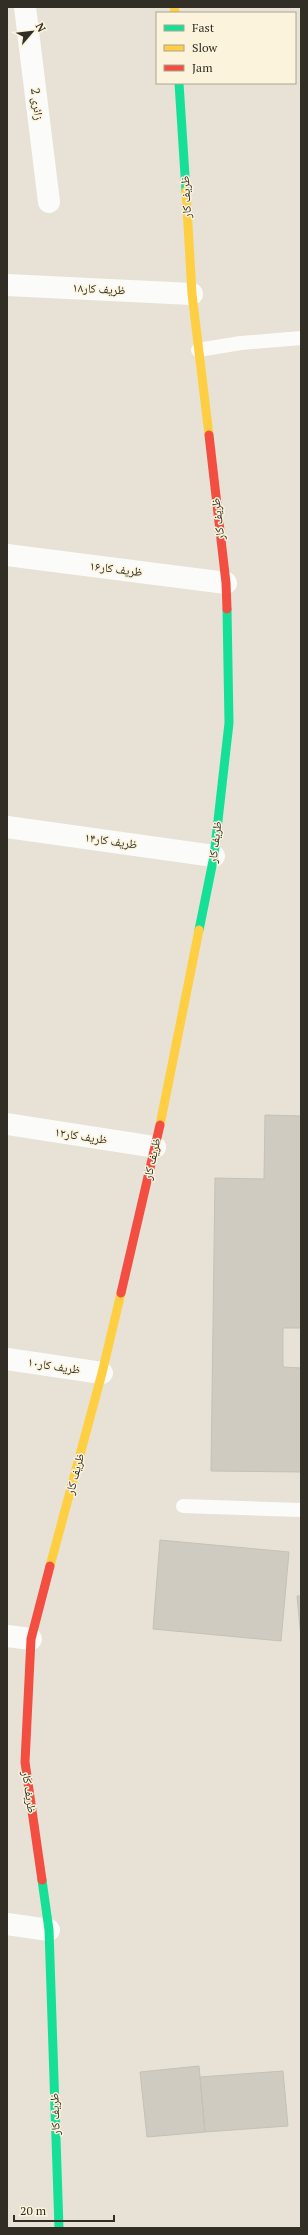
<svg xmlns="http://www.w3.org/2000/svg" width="308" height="2235" viewBox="0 0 308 2235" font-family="'PT Serif','Noto Naskh Arabic',serif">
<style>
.building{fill:#cfcbc0;stroke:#c4c1b7}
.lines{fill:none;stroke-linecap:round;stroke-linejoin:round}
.lane{stroke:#fbfbf9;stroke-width:14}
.street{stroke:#fbfbf9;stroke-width:22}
.fast{stroke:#16e098;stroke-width:9}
.slow{stroke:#ffcf43;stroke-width:9}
.jam{stroke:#f24e42;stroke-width:9}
.labels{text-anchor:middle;stroke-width:3;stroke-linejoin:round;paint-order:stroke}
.street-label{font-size:12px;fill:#312e25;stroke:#fbf3db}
</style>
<rect width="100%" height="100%" fill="#e7e2d5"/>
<!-- building -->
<path class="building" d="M265,1115l36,1v212h-18v39l18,1v104l-90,-1 4,-293 49,1z
M160,1540l129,12 -8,89 -128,-12z
M297,1596h4v42z
M199,2066l6,66 -58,5 -7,-65z
M283,2071l5,55 -83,6 -5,-55z"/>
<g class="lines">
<!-- lane -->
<path class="lane" d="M198,350l43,-7 60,-5
M183,1506l118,4"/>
<!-- street -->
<path class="street" d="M25,7l24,195
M7,285l185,9
M7,555l219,28
M7,827l207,29
M7,1124l148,23
M7,1359l95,14
M7,1636l24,3
M7,1924l42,6"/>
<!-- fast -->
<path class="fast" d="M179,83l7,108
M199,930l15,-74 15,-133 -2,-114
M42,1880l7,50 10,298"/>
<!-- slow -->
<path class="slow" d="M174,7l1,6
M186,191l6,103 17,141
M160,1125l39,-195
M50,1566l52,-193 19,-80"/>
<!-- jam -->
<path class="jam" d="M209,435l17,148 1,26
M121,1293l39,-168
M42,1880l-17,-118 6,-123 19,-73"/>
</g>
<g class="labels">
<!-- street labels -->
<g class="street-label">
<text transform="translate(37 104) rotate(83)" y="4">زائری 2</text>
<text transform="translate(186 197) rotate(-93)" y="4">ظریف کار</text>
<text transform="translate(99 289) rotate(3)" y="4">ظریف کار۱۸</text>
<text transform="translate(218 519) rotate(-97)" y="4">ظریف کار</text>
<text transform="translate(116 569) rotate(7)" y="4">ظریف کار۱۶</text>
<text transform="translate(111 841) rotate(8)" y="4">ظریف کار۱۴</text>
<text transform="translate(215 842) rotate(-83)" y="4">ظریف کار</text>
<text transform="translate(81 1136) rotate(9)" y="4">ظریف کار۱۲</text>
<text transform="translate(152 1159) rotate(-77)" y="4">ظریف کار</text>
<text transform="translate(54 1366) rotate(9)" y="4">ظریف کار۱۰</text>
<text transform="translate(75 1474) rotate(-75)" y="4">ظریف کار</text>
<text transform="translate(29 1792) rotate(82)" y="4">ظریف کار</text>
<text transform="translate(55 2114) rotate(-92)" y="4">ظریف کار</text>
</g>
</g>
<!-- border -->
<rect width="308" height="2235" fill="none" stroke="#312e25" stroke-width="16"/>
<!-- legend -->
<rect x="156" y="12" width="140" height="72" fill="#fbf3db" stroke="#aaa492"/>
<rect x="164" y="25" width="20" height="6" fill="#16e098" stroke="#aaa492"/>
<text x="192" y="32" font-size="12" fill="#312e25">Fast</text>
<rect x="164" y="45" width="20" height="6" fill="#ffcf43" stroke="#aaa492"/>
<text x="192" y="52" font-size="12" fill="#312e25">Slow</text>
<rect x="164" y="65" width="20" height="6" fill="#f24e42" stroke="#aaa492"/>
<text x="192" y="72" font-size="12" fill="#312e25">Jam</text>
<!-- north arrow -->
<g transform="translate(32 32) rotate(62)" stroke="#fbf3db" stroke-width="3" paint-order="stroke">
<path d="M0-3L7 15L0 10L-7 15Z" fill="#312e25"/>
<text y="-6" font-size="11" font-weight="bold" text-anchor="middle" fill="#312e25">N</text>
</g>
<!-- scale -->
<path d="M14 2215v6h100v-6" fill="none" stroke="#312e25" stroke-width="2"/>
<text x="20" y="2215" font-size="12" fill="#312e25" stroke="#fbf3db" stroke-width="3" paint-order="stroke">20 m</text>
</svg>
